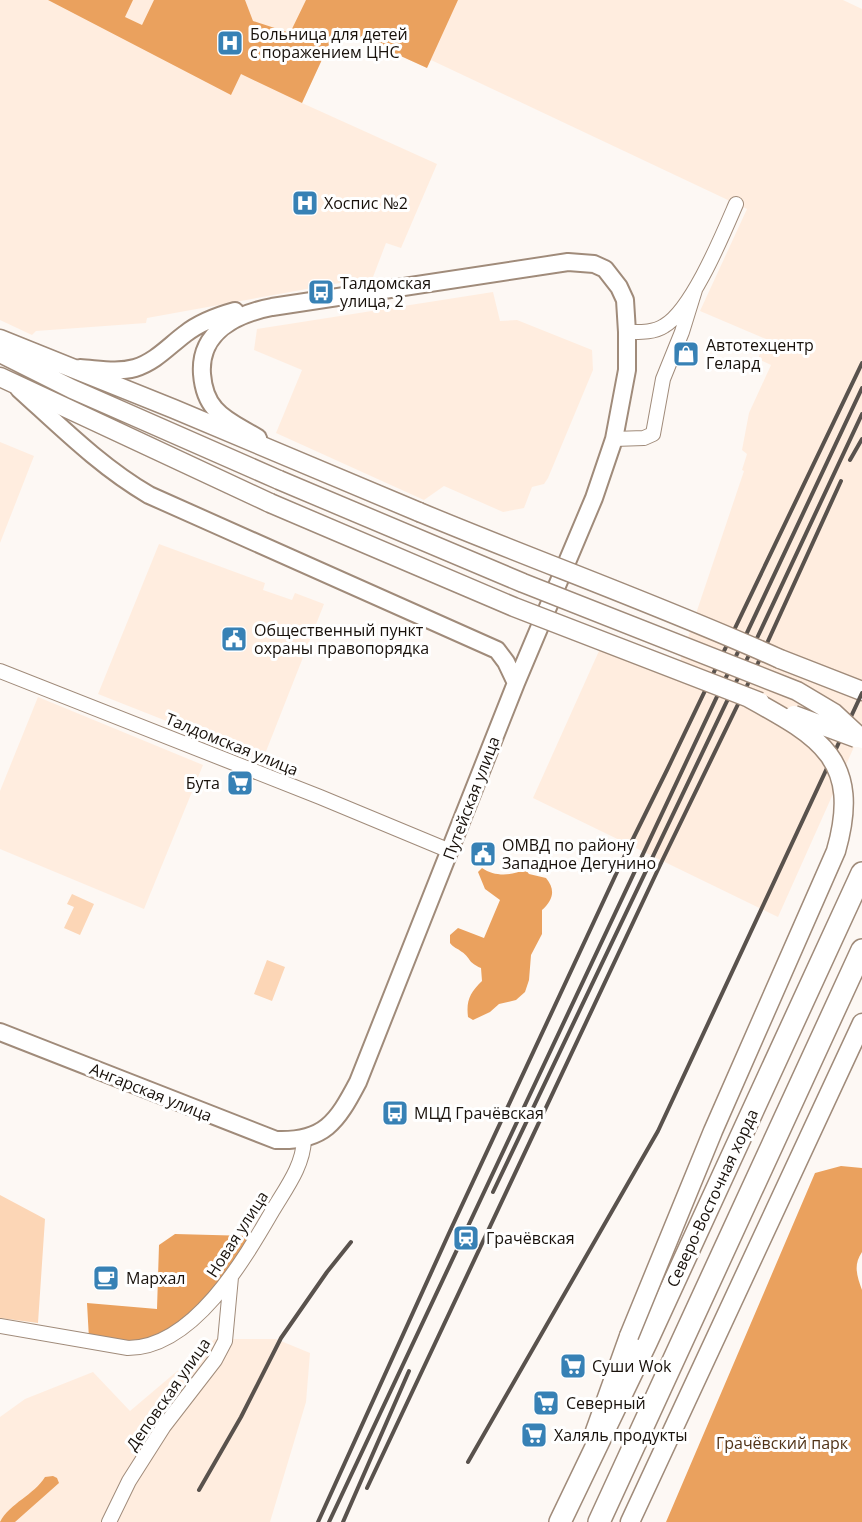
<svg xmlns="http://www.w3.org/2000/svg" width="862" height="1522" viewBox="0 0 862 1522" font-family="'Open Sans',sans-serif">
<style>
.built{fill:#ffeddf}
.green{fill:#fcd6b6}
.forest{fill:#eaa15e}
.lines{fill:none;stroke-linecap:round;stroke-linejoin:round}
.minor-casing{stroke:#a08b7a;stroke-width:16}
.tertiary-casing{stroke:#a08b7a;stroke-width:20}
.secondary-casing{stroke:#a08b7a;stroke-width:21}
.primary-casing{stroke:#a08b7a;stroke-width:24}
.minor{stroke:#fff;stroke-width:14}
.tertiary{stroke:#fff;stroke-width:16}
.secondary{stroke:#fff;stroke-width:18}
.primary{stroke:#fff;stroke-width:21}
.rail{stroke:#59524d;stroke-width:4}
.secondary-bridge-casing{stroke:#a08b7a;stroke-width:21;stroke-linecap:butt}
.secondary-bridge{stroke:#fff;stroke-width:18}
.labels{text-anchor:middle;stroke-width:6;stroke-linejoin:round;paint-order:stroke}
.poi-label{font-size:16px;fill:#18110b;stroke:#fff;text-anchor:start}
.street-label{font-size:16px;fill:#18110b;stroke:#fff}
.park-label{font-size:16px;fill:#513317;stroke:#fff}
</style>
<rect width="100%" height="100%" fill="#fdf8f4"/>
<!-- built -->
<path class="built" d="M0,0h843l19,9v720l-84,188 -245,-119 70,-156 73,31 68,-202 -2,-1 5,-16 -5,-4 7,-37 22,-48 -13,-6 8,-20 -66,-28 47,-102 -316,-149 -4,8 -90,-41 -35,76 135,61 -36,84 -15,-5 -13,34 -226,41 -1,5 -110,8 -4,4 -32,-15z
M493,292l7,29 17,-1 75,30 1,20 -45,108 -4,6 -12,3 -8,21 -21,4 -59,-26 -20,14 -148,-67 26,-63 -48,-20 3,-21z
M0,442l34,14 -34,87z
M159,544l106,39 -2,7 29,10 3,-7 29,11 -61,155 -165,-65z
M38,697l165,68 -59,144 -144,-60v-58z
M215,1339h61l34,14 -4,49 -36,120h-270v-105l25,-18 68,-27 37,39z"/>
<!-- green -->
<path class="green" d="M72,894l22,10 -14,31 -16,-7 10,-21 -7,-3z
M267,960l18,7 -13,34 -18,-7z
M0,1195l45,24 -7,104 -38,-5z"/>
<!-- forest -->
<path class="forest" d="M48,0h85l-8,17 17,8 12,-25h91l8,21 37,12 16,-33h152l-31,68 -90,-41 -35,76 -61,-29 -10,21z
M482,868c13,9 30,8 43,1l4,5 17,4c10,12 7,22 -4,32v24l-11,21 -2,25 -4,12 -9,8 -17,4 -9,8 -17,8 -5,-3c-2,-17 2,-24 14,-36l-1,-13c-14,-6 -10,-10 -19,-16 -5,-4 -8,-4 -12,-9v-8l8,-7 26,10 16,-38 -15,-11 -7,-17z
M841,1166l21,2v84c-9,13 -5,24 0,38v232h-196l149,-349z
M175,1234l75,2 -30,46 -32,36 -47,27 -52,-6 -2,-36 70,6 2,-64z
M53,1476l4,2 2,5 -44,39h-15c10,-19 34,-27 45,-45z"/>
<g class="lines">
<defs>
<path id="minor" d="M627,332c12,0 26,1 37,-6 28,-16 59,-92 72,-122
M614,439l30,-1 9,-4 10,-55 19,-47 13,-42
M0,671l320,126 130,54
M0,1326l128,22c65,0 116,-88 145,-138 13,-22 30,-44 31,-70
M109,1522l20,-41 35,-55 51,-66 10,-19 6,-64"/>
<path id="tertiary" d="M80,368c18,1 37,5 55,0 20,-6 34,-22 50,-34 15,-12 32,-18 50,-23
M19,389c42,38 82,78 130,106l348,155 9,12 10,21
M0,1032l276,108c48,2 61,-18 82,-58l158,-399 78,-185 20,-59 13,-69v-38l-2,-32 -6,-13 -14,-18 -11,-5 -26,-2 -296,45c-36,7 -73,25 -70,67 1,13 5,26 13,35 11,13 29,20 43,29"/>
<path id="secondary" d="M0,339l174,70 245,103
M0,353l72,36 207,91
M0,377l270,126
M780,659l82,32
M595,1431l34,-95
M630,1522l232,-499"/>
<path id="primary" d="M560,1522l86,-179 216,-470
M599,1522l263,-572"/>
</defs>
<!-- minor casing -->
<use href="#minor" class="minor-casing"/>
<!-- tertiary casing -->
<use href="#tertiary" class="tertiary-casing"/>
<!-- secondary casing -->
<use href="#secondary" class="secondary-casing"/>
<!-- primary casing -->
<use href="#primary" class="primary-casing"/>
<!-- minor -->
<use href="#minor" class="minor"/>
<!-- tertiary -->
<use href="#tertiary" class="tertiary"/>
<!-- secondary -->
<use href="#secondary" class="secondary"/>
<!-- primary -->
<use href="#primary" class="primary"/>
<!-- rail -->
<path class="rail" d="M850,460l12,-21
M493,1192l265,-556 104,-222
M468,1462l190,-331 204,-438
M367,1488l295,-627 96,-198 83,-182
M199,1490l42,-73 40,-79 46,-66 24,-30
M318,1522l132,-291 174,-374 43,-87 195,-407
M329,1522l533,-1134
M343,1522l66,-151"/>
<defs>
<path id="secondary-bridge" d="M279,480l244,103 274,108 37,22 28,26
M270,503l244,104 246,95
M419,512c120,50 243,94 361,147
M794,715l62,23
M629,1336l84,-205 123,-280c26,-91 -16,-114 -87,-153"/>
</defs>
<!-- secondary-bridge casing -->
<use href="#secondary-bridge" class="secondary-bridge-casing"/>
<!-- secondary-bridge -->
<use href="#secondary-bridge" class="secondary-bridge"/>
</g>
<!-- icons -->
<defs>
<symbol id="hospital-square" viewBox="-11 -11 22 22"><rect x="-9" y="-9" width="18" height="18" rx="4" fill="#3781b5" stroke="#fff"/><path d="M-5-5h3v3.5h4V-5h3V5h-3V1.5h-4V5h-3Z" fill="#fff"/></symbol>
<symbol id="bus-square" viewBox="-11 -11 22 22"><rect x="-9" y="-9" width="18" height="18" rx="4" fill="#3781b5" stroke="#fff"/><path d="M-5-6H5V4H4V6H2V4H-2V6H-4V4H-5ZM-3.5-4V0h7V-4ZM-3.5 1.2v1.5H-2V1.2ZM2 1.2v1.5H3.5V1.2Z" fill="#fff"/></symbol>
<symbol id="shop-square" viewBox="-11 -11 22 22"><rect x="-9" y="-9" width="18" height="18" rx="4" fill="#3781b5" stroke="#fff"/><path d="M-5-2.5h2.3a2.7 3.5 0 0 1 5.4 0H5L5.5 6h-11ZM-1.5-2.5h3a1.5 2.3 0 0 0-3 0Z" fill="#fff"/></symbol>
<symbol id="civic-square" viewBox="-11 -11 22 22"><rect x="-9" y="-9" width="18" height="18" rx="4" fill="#3781b5" stroke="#fff"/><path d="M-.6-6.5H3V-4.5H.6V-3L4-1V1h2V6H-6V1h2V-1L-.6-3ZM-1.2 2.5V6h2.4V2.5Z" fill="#fff"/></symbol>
<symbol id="supermarket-square" viewBox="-11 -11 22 22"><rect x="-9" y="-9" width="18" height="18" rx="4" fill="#3781b5" stroke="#fff"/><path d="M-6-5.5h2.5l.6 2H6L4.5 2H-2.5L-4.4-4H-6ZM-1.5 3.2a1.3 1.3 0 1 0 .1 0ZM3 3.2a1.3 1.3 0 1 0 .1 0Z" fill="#fff"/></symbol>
<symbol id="station-square" viewBox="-11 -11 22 22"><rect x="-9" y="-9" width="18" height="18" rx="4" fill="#3781b5" stroke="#fff"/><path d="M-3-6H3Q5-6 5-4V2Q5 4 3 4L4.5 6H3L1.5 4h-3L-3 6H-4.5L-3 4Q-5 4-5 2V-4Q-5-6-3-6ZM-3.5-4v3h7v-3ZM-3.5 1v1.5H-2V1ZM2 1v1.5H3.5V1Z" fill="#fff"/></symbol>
<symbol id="cafe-square" viewBox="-11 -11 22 22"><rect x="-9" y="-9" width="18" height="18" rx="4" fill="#3781b5" stroke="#fff"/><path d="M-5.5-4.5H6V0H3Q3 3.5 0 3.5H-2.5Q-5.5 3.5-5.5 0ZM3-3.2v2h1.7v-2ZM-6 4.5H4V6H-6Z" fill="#fff"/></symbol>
</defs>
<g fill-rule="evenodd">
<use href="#hospital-square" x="215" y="28" width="30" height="30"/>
<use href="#hospital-square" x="290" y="188" width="30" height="30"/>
<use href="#bus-square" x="306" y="277" width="30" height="30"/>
<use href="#shop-square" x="671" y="339" width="30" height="30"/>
<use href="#civic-square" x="219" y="624" width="30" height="30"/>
<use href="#supermarket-square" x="225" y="768" width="30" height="30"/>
<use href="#civic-square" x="468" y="839" width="30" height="30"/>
<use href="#bus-square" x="380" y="1098" width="30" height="30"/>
<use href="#station-square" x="451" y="1223" width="30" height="30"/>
<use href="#cafe-square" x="91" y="1263" width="30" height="30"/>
<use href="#supermarket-square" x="558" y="1351" width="30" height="30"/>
<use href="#supermarket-square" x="531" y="1388" width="30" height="30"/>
<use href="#supermarket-square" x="519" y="1420" width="30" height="30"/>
</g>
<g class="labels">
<!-- poi labels -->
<g class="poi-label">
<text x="250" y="40">Больница для детей<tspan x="250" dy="18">с поражением ЦНС</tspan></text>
<text x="324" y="209">Хоспис №2</text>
<text x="340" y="289">Талдомская<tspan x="340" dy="18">улица, 2</tspan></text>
<text x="706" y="351">Автотехцентр<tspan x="706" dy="18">Гелард</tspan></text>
<text x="254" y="636">Общественный пункт<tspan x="254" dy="18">охраны правопорядка</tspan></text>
<text x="220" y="789" text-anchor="end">Бута</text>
<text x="502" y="851">ОМВД по району<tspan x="502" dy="18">Западное Дегунино</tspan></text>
<text x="414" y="1119">МЦД Грачёвская</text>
<text x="486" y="1244">Грачёвская</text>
<text x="126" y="1284">Мархал</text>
<text x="592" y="1372">Суши Wok</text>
<text x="566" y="1409">Северный</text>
<text x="554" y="1441">Халяль продукты</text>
</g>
<!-- street labels -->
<g class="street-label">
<text transform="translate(232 744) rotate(22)" y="6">Талдомская улица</text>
<text transform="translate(471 798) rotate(-69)" y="6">Путейская улица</text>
<text transform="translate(151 1092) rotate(22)" y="6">Ангарская улица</text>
<text transform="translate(712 1198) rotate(-65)" y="6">Северо-Восточная хорда</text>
<text transform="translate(237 1234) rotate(-57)" y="6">Новая улица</text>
<text transform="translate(168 1394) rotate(-55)" y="6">Деповская улица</text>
</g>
<!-- park labels -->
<g class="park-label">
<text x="782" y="1449">Грачёвский парк</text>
</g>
</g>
</svg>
